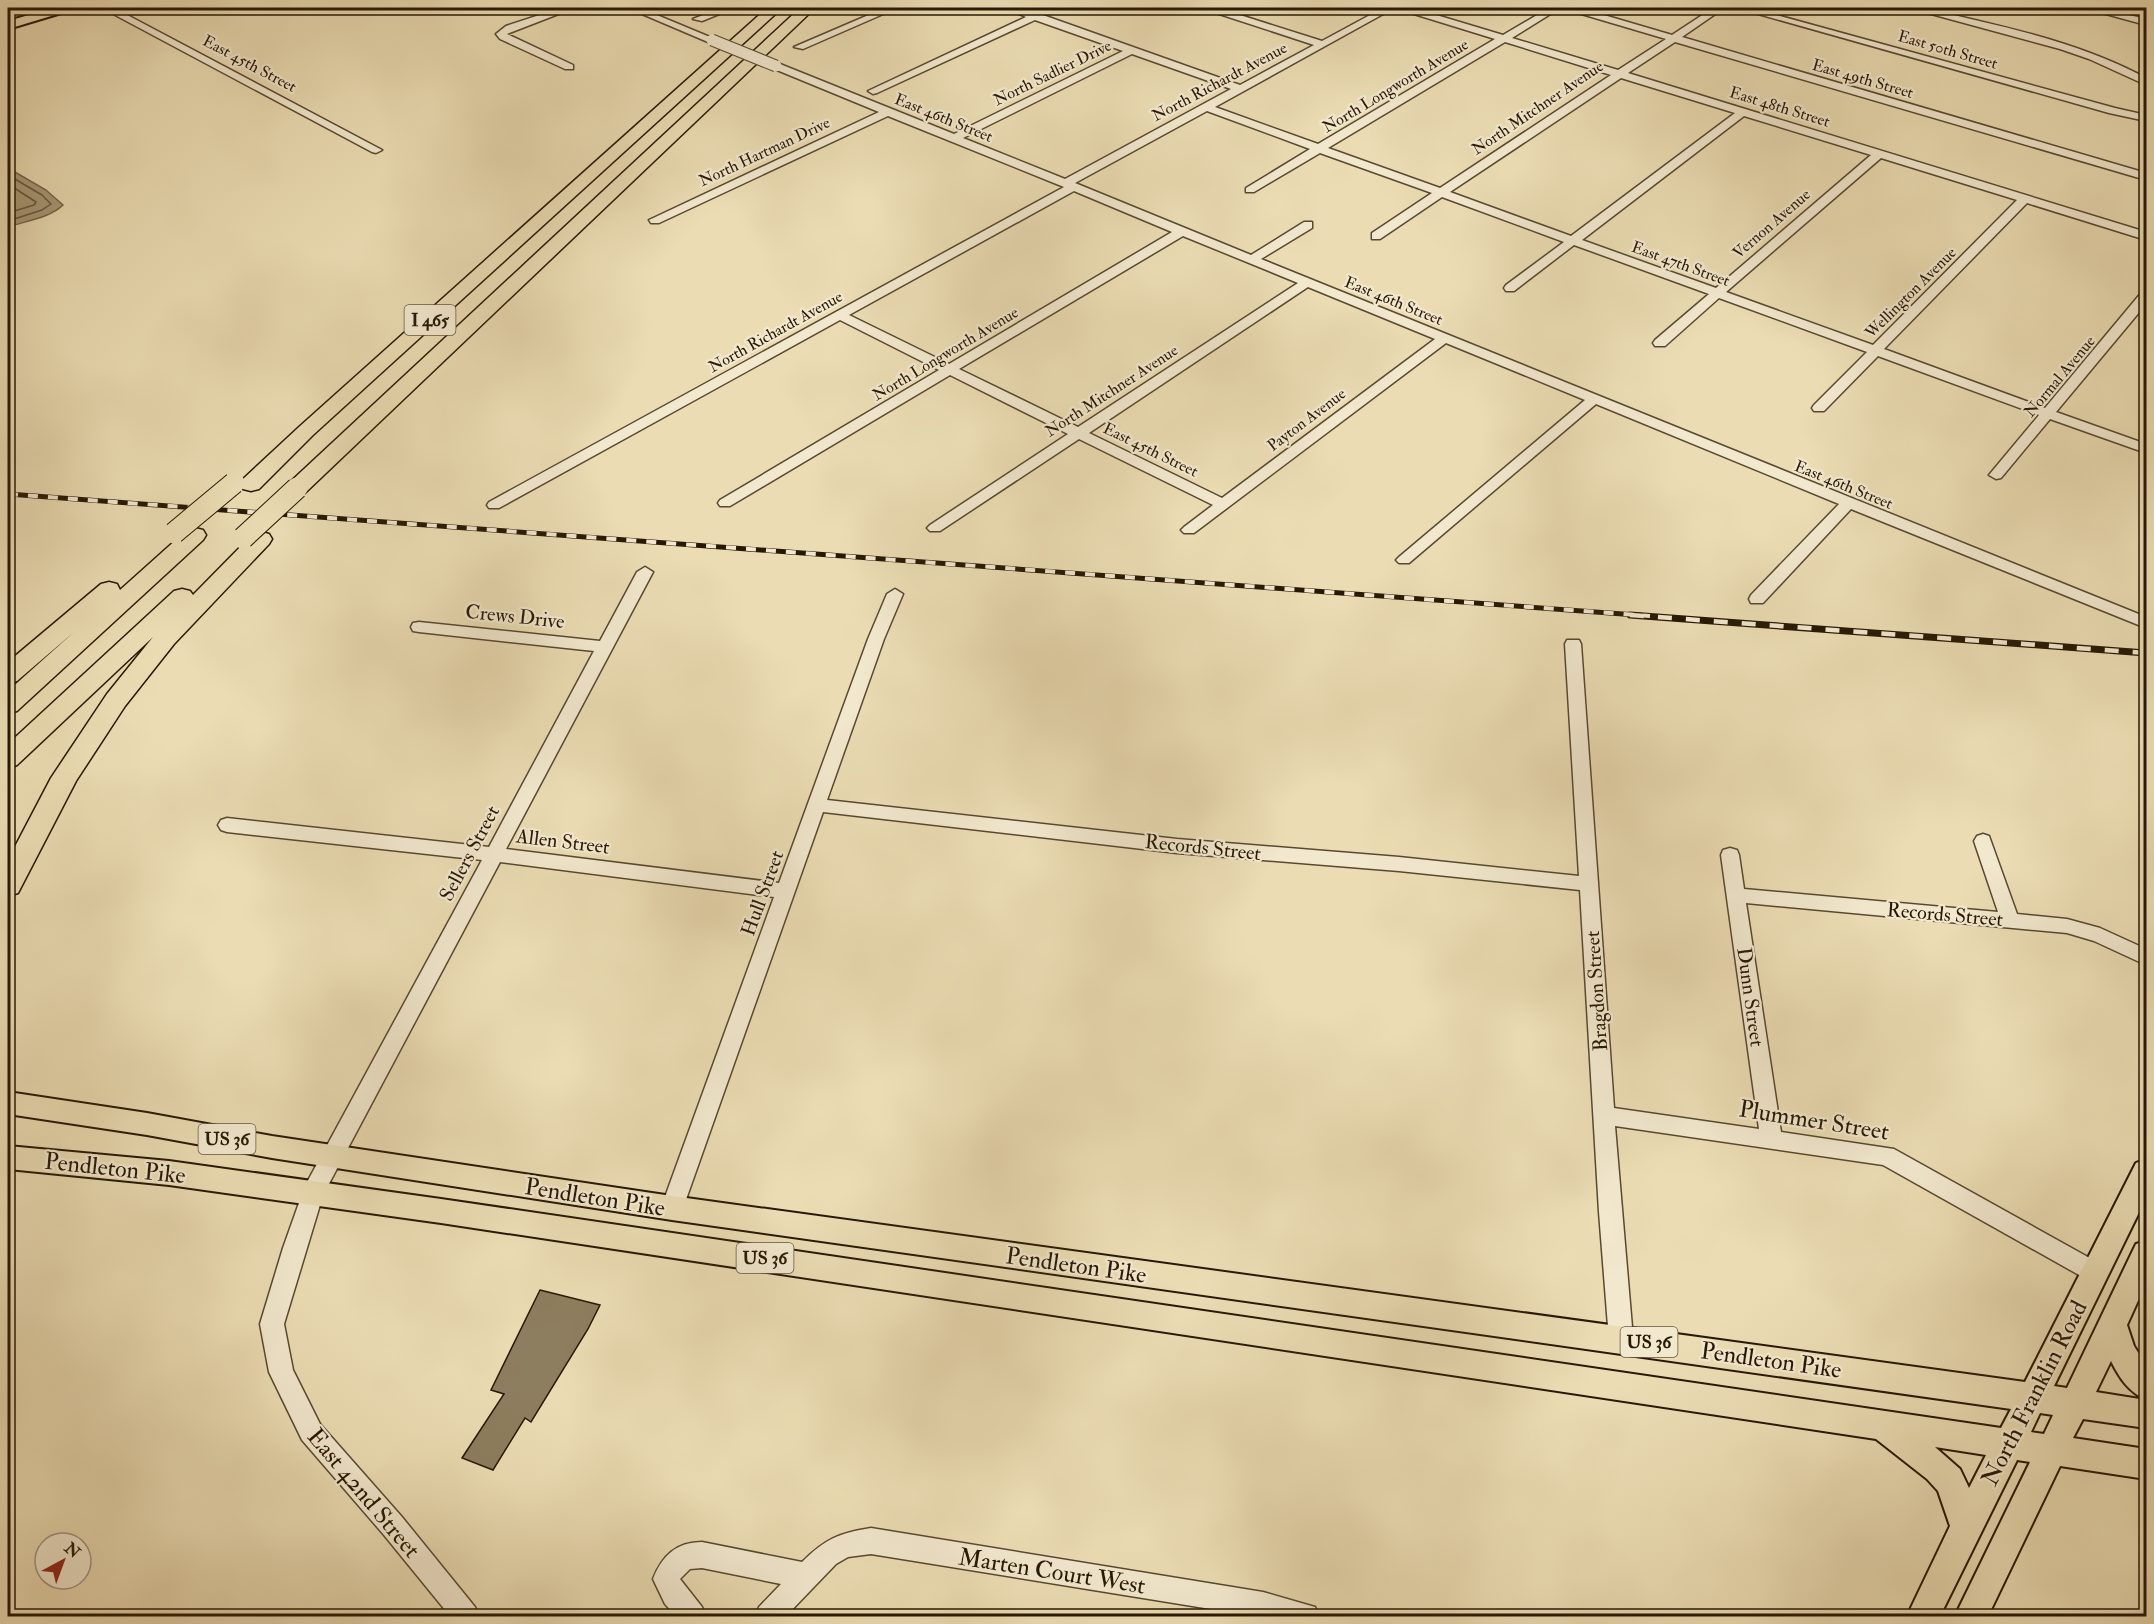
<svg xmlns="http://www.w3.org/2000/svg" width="2154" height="1624" viewBox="0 0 2154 1624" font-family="'IM FELL Double Pica',serif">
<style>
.water{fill:#a89978;stroke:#74654a;stroke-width:1.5}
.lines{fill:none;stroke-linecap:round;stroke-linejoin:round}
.shore{stroke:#68583e;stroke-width:1.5}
.building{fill:#8d7e5f;stroke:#271805;stroke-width:1.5}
.minor-casing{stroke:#584930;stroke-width:3}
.major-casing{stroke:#271805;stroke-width:4}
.highway-casing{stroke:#271805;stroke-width:3}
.minor{fill:#f2e8ce;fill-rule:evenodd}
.major{fill:#ebdcb3;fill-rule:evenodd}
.highway{fill:#ebdcb3;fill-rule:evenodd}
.rail-far1-casing{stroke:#271805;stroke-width:5}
.rail-casing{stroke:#271805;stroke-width:7}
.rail-far1{stroke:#f2e8ce;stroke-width:4;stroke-dasharray:10;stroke-linecap:butt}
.rail{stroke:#f2e8ce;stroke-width:4.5;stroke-dasharray:14;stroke-linecap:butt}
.minor-bridge-casing{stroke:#584930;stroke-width:13;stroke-linecap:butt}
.highway-bridge-casing{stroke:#271805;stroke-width:23;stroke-linecap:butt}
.minor-bridge{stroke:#f2e8ce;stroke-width:11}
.highway-bridge{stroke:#ebdcb3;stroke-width:21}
.labels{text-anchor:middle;stroke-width:4.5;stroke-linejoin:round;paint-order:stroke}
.far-street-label{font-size:16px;fill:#271805;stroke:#f2e8ce}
.shield{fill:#f2e8ce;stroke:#645641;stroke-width:1.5}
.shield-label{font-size:18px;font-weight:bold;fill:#271805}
.street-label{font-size:20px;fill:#271805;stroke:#f2e8ce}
.near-street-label{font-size:24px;fill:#271805;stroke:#f2e8ce}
</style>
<rect width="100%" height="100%" fill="#ebdcb3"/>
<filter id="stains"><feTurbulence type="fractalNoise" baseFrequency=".00333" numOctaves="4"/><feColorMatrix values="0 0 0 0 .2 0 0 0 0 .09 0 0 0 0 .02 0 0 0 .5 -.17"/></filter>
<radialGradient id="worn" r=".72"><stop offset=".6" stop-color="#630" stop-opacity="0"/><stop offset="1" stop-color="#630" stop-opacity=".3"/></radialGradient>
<!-- water -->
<path class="water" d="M8,168l38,22 17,15c-13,13 -38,16 -55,22z"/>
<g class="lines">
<!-- shore -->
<path class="shore" d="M8,175l34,20 9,9 -9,6 -34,11
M8,184l28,18 -2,3 -26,8"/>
</g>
<!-- building -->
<path class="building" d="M540,1290l60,15 -12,24 -57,93 -6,-4 -32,52 -31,-12 42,-64 -13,-4z"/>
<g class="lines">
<defs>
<path id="minor" d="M102,8h12l268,142 -6,3 -4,-1z
M561,8h13l-67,26 66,31v4h-8l-65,-30 -4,-5 10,-8z
M628,8h12l77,32 -9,2z
M721,8h13l-32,13 -9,-2z
M885,8h12l-94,41 -9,-2z
M1006,8h13l21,6 200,71 74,-40 -107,-35 -2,-2h13l104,33 61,-33h11l-179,99 103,37 177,-105 -94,-29 -2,-2h14l90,27 46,-27h11l-48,30 106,32 48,-31 -98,-29 -2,-2h14l92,27 41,-27h11l-42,29 464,136v7l-471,-138 -47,31 518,159v8l-119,-37 -143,146 161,59 96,-115 5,-1v12l-90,108 90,32v9l-96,-34 -49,59 -5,1 -7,-4 50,-60 -161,-59 -54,55h-10l-2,-3 2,-3 53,-53 -148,-54 -54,48h-10l-2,-3 2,-3 54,-46 -135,-49 -60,46h-8l-2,-3 2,-3 58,-43 -122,-45 -62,42h-8v-6l60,-40 -112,-40 -66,39h-8v-4l64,-39 -103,-38 -132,72 176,72 53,-33h8v6l-51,31 885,358v11l-295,-119 -88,94h-12l-2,-4 2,-4 88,-91 -243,-100 -187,159h-10l-3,-3 3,-3 186,-157 -139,-57 -252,190h-10l-3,-3 3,-3 29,-22 -134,-66 -139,92h-10l-3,-3 3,-3 138,-91 -118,-59 -220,131h-10l-2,-3 2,-3 219,-130 -99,-50 -341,188h-10l-2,-3 2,-3 575,-315 -176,-71 -229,107h-8l-2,-3 230,-108 -107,-44v-4h8l174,70 169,-83 -88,-31 -158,73 -4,1 -5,-3 158,-74zM1505,42l106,33 -171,113 -112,-40zM1132,54l99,35 -166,90 -102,-41zM1621,78l114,35 -164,123 -121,-44zM1744,116l127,39 -155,133 -134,-48zM1881,158l136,42 -144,145 -147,-53zM1074,191l98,41 -223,132 -100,-49zM1183,236l115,47 -220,144 -119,-58zM1308,287l127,52 -213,159 -133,-65z
M1737,8h14l364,100 31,7v6l-37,-8z
M1909,8h15c76,18 153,33 222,70v7l-57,-26 -29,-10z
M2084,8h15l47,11v6z
M645,567l8,5 -147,277 273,34 89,-244 19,-45 8,-5 8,5 -19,45 -57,161 350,39 222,18 180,19 -14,-232 2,-4h12l2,4 33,464 145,21 -38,-274 2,-5 7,-2 7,2 2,5 5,34 254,23 -24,-71 3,-5 6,-2 6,2 28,78 50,5 33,9 46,21v16l-52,-24 -27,-8 -321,-30 35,229 113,17 210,117 3,7 -3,7 -8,3 -8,-3 -205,-115 -268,-39 18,213 -4,8 -8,3 -8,-3 -4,-8 -10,-127 -19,-322 -181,-19 -222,-18 -354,-41 -140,396 -3,7 -8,3 -8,-3 -3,-7 113,-311 -274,-35 -177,333 -39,129 9,46 27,54 82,93 73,90 4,9h-29l-66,-81 -82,-95 -33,-68 -9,-48 23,-76 22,-62 177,-326 -255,-28 -6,-2 -3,-5 3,-5 6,-2 262,29 105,-196 -175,-19 -6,-1 -2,-4 2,-4 6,-1 181,19 37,-69z
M871,1528l392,64 52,15 4,9h-65l-383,-62 -23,3 -12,7 -50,52h-31l4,-9 22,-23 -79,-16 -12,1 -10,10 22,28 4,9h-30l-11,-12 -12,-25c9,-23 23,-37 49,-37l100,20c23,-23 37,-29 69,-34z"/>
<path id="major" d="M53,8h17l-2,3 -60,18v-8z
M8,1092l139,21 125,23 400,60 1353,186 111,-219 10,-4v39l-92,188 13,2 69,-144 10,-3v42l-19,42 7,21 12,19v34c-17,-6 -27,-22 -35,-38l-15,31 50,8v28l-63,-9 -10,19 73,11v30l-86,-13 -72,150h-33l75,-154 -13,-2 -77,156h-33l43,-90 -12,-35 -11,-12 -51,-40 -1435,-216 -272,-38 -161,-16v-23l161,15 272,38 1560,229 10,-19 -1339,-189 -400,-62 -125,-23 -139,-21zM2040,1413l13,2 -9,19 -13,-2zM1935,1447l51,8 -17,33 -9,-19z"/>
<path id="highway" d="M767,8h15l-469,427 -54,54 -8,2 -8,-2 -3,-5 3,-5 56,-52z
M800,8h15l-510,485 -8,2 -8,-2 -3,-5 3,-5z
M195,528l8,2 3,5 -3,5 -186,171 -9,2v-22l66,-59 -57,49 -9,2v-21l93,-78 8,-2 8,2 3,6 67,-60z
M261,532l8,2 3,5 -3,5 -95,100 -49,62 -49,75 -58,112 -10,3v-36l43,-82 56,-84 46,-57 -136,128 -9,3v-24l166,-153 8,-2 8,2 3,4 60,-61z"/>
</defs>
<!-- minor casing -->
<use href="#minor" class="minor-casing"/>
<!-- major casing -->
<use href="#major" class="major-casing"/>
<!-- highway casing -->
<use href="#highway" class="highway-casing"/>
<!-- minor -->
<use href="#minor" class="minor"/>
<!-- major -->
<use href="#major" class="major"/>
<!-- highway -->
<use href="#highway" class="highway"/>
<defs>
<path id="rail-far1" d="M8,494l1642,122"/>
<path id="rail" d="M1630,615l516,38"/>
</defs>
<!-- rail-far1 casing -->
<use href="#rail-far1" class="rail-far1-casing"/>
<!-- rail casing -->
<use href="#rail" class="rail-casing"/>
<!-- rail-far1 -->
<use href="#rail-far1" class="rail-far1"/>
<!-- rail -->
<use href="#rail" class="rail"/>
<defs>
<path id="minor-bridge" d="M712,40l64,26"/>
<path id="highway-bridge" d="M174,533l60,-50
M243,538l54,-50"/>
</defs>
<!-- minor-bridge casing -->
<use href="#minor-bridge" class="minor-bridge-casing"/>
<!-- highway-bridge casing -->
<use href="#highway-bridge" class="highway-bridge-casing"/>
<!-- minor-bridge -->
<use href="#minor-bridge" class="minor-bridge"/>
<!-- highway-bridge -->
<use href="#highway-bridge" class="highway-bridge"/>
</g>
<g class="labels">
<!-- far-street labels -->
<g class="far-street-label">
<text transform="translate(1948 49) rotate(16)" y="6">East 50th Street</text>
<text transform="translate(250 63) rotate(28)" y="6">East 45th Street</text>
<text transform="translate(1052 72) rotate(-26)" y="6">North Sadlier Drive</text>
<text transform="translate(1863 78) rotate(16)" y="6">East 49th Street</text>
<text transform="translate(1219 81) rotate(-28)" y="6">North Richardt Avenue</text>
<text transform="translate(1395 85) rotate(-31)" y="6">North Longworth Avenue</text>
<text transform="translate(1780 106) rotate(17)" y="6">East 48th Street</text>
<text transform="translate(1537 107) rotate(-34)" y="6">North Mitchner Avenue</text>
<text transform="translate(944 117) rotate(22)" y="6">East 46th Street</text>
<text transform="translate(764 151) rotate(-25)" y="6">North Hartman Drive</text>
<text transform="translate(1771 223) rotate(-41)" y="6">Vernon Avenue</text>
<text transform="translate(1681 263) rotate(20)" y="6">East 47th Street</text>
<text transform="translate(1910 292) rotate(-45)" y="6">Wellington Avenue</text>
<text transform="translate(1394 300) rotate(22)" y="6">East 46th Street</text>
<text transform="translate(775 331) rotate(-29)" y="6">North Richardt Avenue</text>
<text transform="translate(945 353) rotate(-31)" y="6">North Longworth Avenue</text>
<text transform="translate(2059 376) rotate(-50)" y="6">Normal Avenue</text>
<text transform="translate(1111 390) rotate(-33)" y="6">North Mitchner Avenue</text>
<text transform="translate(1306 419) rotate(-37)" y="6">Payton Avenue</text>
<text transform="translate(1151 449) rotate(26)" y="6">East 45th Street</text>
<text transform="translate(1844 484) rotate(22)" y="6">East 46th Street</text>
</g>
<!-- shield labels -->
<g class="shield">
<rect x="404.5" y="305" width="51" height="30" rx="4.5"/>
<rect x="198.5" y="1124" width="57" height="30" rx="4.5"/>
<rect x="736.5" y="1243" width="57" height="30" rx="4.5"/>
<rect x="1620.5" y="1327" width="57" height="30" rx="4.5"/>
</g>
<g class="shield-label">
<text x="430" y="326">I 465</text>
<text x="227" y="1145">US 36</text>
<text x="765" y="1264">US 36</text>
<text x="1649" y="1348">US 36</text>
</g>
<!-- street labels -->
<g class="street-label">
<text transform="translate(515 616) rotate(6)" y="7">Crews Drive</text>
<text transform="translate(563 841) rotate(7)" y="7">Allen Street</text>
<text transform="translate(1203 847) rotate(6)" y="7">Records Street</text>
<text transform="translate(469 853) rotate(-62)" y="7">Sellers Street</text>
<text transform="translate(762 893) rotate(-70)" y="7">Hull Street</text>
<text transform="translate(1945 914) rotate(5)" y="7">Records Street</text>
<text transform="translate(1596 991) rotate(-94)" y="7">Bragdon Street</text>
<text transform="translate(1751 997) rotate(82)" y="7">Dunn Street</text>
</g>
<!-- near-street labels -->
<g class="near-street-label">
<text transform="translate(1814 1120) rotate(9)" y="8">Plummer Street</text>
<text transform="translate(115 1168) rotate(6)" y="8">Pendleton Pike</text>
<text transform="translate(595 1197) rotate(9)" y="8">Pendleton Pike</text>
<text transform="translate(1076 1265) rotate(8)" y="8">Pendleton Pike</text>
<text transform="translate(1771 1360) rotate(8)" y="8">Pendleton Pike</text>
<text transform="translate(2034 1393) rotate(-63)" y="8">North Franklin Road</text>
<text transform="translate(364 1493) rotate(50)" y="8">East 42nd Street</text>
<text transform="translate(1052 1571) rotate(9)" y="8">Marten Court West</text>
</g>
</g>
<!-- margin -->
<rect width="2154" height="1624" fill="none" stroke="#ebdcb3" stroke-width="30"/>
<rect x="9" y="9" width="2136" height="1606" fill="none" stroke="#271805" stroke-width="3"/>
<rect x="15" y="15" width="2124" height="1594" fill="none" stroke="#271805" stroke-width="1.5"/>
<!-- north arrow -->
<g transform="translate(63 1561) rotate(41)"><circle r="28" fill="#f2e8ce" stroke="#a1957e" stroke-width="1.5"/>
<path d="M0-4.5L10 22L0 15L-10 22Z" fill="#8f2418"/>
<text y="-9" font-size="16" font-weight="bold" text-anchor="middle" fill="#271805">N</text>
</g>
<rect width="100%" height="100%" filter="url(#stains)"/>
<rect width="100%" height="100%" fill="url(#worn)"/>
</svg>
